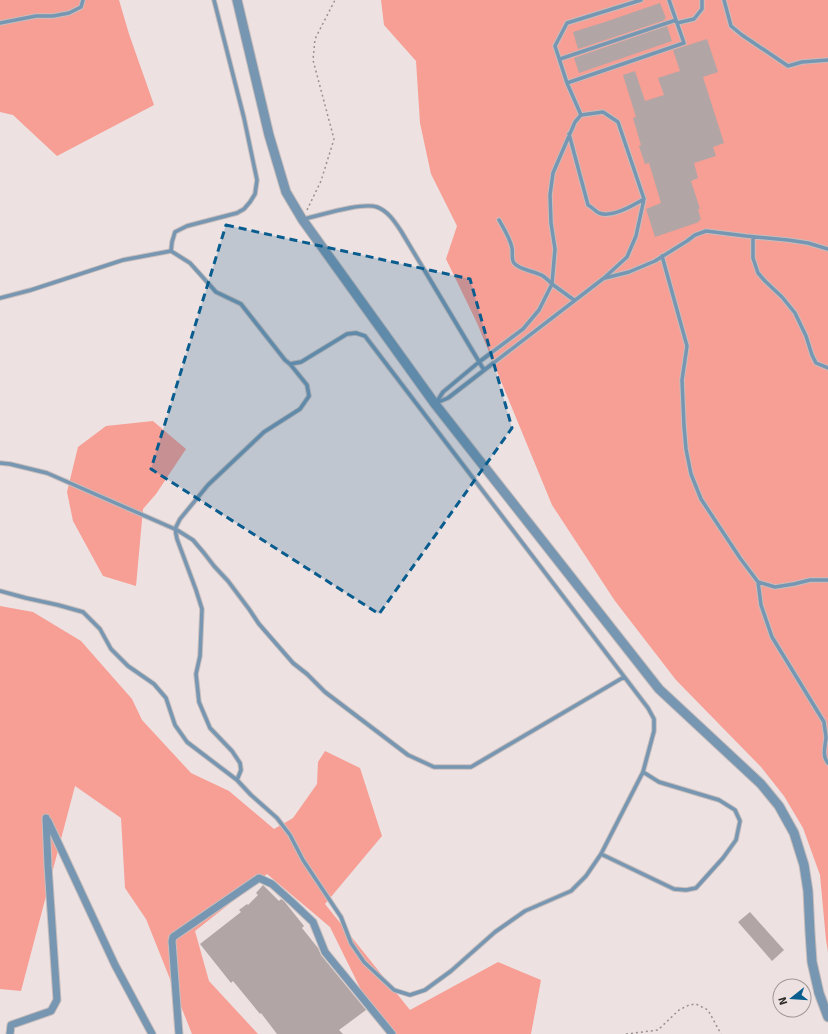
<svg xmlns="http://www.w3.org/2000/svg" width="828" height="1034" viewBox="0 0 828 1034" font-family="Signika,sans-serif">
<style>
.green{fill:#f79e95}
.building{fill:#b1a6a5}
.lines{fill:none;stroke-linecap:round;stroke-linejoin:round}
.service-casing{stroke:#c7bdbc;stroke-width:5.5}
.minor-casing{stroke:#c7bdbc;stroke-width:9}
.tertiary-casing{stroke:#c7bdbc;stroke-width:11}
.path{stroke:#999190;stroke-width:1.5;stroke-dasharray:2 3;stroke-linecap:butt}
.service{stroke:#7696b1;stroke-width:3.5}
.minor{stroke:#7696b1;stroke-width:7}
.tertiary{stroke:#7696b1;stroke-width:9}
.marked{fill:#095c8e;fill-opacity:0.2;stroke:#095c8e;stroke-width:3;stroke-dasharray:8 5;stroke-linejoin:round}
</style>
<rect width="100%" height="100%" fill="#ede2e1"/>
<!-- green -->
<path class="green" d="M0,0h119l10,34 25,71 -97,51 -44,-41 -13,-3z
M381,0h447v952l-2,-12 -6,-65 -17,-47 -19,-32 -23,-29 -85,-87 -61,-79 -63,-96 -75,-182 -31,-64 11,-33 -26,-52 -11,-51 -4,-62 -32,-36z
M153,421l33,28 -30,45 -13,15 -7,77 -33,-10 -30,-55 -6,-29 11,-45 28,-21z
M0,606l33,6 48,29 51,58 10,21 49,53 38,18 45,38 19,-11 24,-34 1,-22 7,-11 35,17 22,68 -57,68 85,106 88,-48 43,18 -10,54h-136l-29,-34 -36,-73 -63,-53 -72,57 14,50 49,53h-66l-46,-115 -21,-31 -4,-70 -46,-32 -54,205 -21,-2z"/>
<!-- building -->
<path class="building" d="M660,3l6,15 -2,1 1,1 -87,29 -5,-17 32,-10z
M667,26l5,15 -93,32 -5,-15z
M707,39l11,33 -15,5 21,66 -11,4 3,9 -22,7 4,15 -7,3 9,28h-2l3,11 -3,1 1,1 -44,15 -9,-28 15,-6 -12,-40 -4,1 -6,-18 2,-1 -8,-27 3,-1 -13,-42 12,-4 10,30 19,-6 -6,-17 22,-7 -7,-21z
M263,885l16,16 2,-2 3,2 20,25 -2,2 16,20 3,7 45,55 -27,20 4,4h-66l-16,-21 -1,1 -27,-33 -2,2 -31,-39 41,-32 -2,-2 8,-6 1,1 10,-10 -2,-2z
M750,912l34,38 -12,11 -34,-39z"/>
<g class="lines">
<defs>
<path id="service" d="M724,0l7,26 11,9 46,31 14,-4 26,-2
M0,23l36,-7h17l16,-3 12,-6 2,-7
M677,23l17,-4 8,-10v-9
M560,59l116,-39
M567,83l117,-40 -15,-43
M581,115l-14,-32 -12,-37 12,-23 74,-23
M569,134l19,71c4,2 7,6 11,8 13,5 33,-7 45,-14
M304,219c18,-4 57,-17 73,-12 11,4 18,15 24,24l83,139
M753,237v21l5,15 7,8 17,16 13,16 11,23 6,19 4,8 12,5
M171,251l1,-9 3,-10 12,-6 50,-13 7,-4 6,-7 5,-8 2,-14 -13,-62 -30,-118
M662,256l25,90 -5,34 2,46 2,23 5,25 10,25 39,59 18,24 17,5 19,-3 16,-4h18
M605,278l24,-6 26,-11 32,-20 8,-6 11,-4 40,5 42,4 20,3 20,6
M0,298l31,-8 92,-30 48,-9 19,12 26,29 25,12 44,56 5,4 11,-2 46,-28 9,-1 9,3 283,372 6,11v12l-11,41 -42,82 -15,22 -15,15 -46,20 -30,21 -44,39 -26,19 -15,5 -16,-5 -30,-28 -13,-19 -10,-26 -38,-57 -13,-25 -13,-17 -26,-23 -14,-15 -50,-38 -12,-17 -9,-27 -12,-14 -26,-18 -17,-17 -11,-20 -17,-17 -25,-7 -32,-7 -26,-7
M436,403l12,-5 156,-120 23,-21 9,-21 8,-37 -26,-77 -15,-10 -22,3 -6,7 -22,51 -3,22 1,28 4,26 -3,35 22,16
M436,403l7,-11 36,-30 44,-33 16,-19 13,-26c-3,-3 -6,-6 -9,-8 -8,-5 -24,-6 -29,-13 -3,-4 -1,-10 -2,-15 -2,-10 -8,-19 -13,-28
M0,463l10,1 37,9 130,57 16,10 11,13 10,13 14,15 21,28 10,15 34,39 14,11 18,18 83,63 26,12h37l153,-90
M758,582l3,23 11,32 52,85c0,5 2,11 2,16 -1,9 -4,18 2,25
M237,780l4,-10 -1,-7 -8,-12 -22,-23 -11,-26 -3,-28 4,-18 2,-47 -6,-19 -19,-51 -2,-10 5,-10 28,-34 56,-53 36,-23 9,-13 -2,-11 -17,-21
M601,854l73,35 12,1 10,-2 27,-30 13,-18 4,-19 -5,-11 -16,-10 -60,-18 -16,-10"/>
<path id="minor" d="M48,821l67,144 37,69
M10,1034l1,-9 40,-14 6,-11 -9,-134 -2,-48
M179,1034l-7,-93 1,-4 86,-59 13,6 20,18 21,20 12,30 67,82"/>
<path id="tertiary" d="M237,0l32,135 17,57 16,27 133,185 224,285 102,95 18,22 15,27 10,32 4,26 2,41 2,30 7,31 9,24"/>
</defs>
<!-- service casing -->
<use href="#service" class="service-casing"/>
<!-- minor casing -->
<use href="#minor" class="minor-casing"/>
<!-- tertiary casing -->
<use href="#tertiary" class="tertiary-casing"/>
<!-- path -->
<path class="path" d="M307,210l14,-29 13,-42 -21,-79 2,-21 20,-39
M626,1034l32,-4 21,-20 10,-5 7,-1 12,6 13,24"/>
<!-- service -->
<use href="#service" class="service"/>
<!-- minor -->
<use href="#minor" class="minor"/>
<!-- tertiary -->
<use href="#tertiary" class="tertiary"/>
</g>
<!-- marked area -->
<path class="marked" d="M226,225l244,54 42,149 -133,186 -228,-145z"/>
<!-- north arrow -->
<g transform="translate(792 998) rotate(253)"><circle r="19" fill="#ede2e1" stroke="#a19898"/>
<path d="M0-3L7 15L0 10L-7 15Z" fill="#095c8e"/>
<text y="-6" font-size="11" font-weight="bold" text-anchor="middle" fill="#2e2a2a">N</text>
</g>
</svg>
